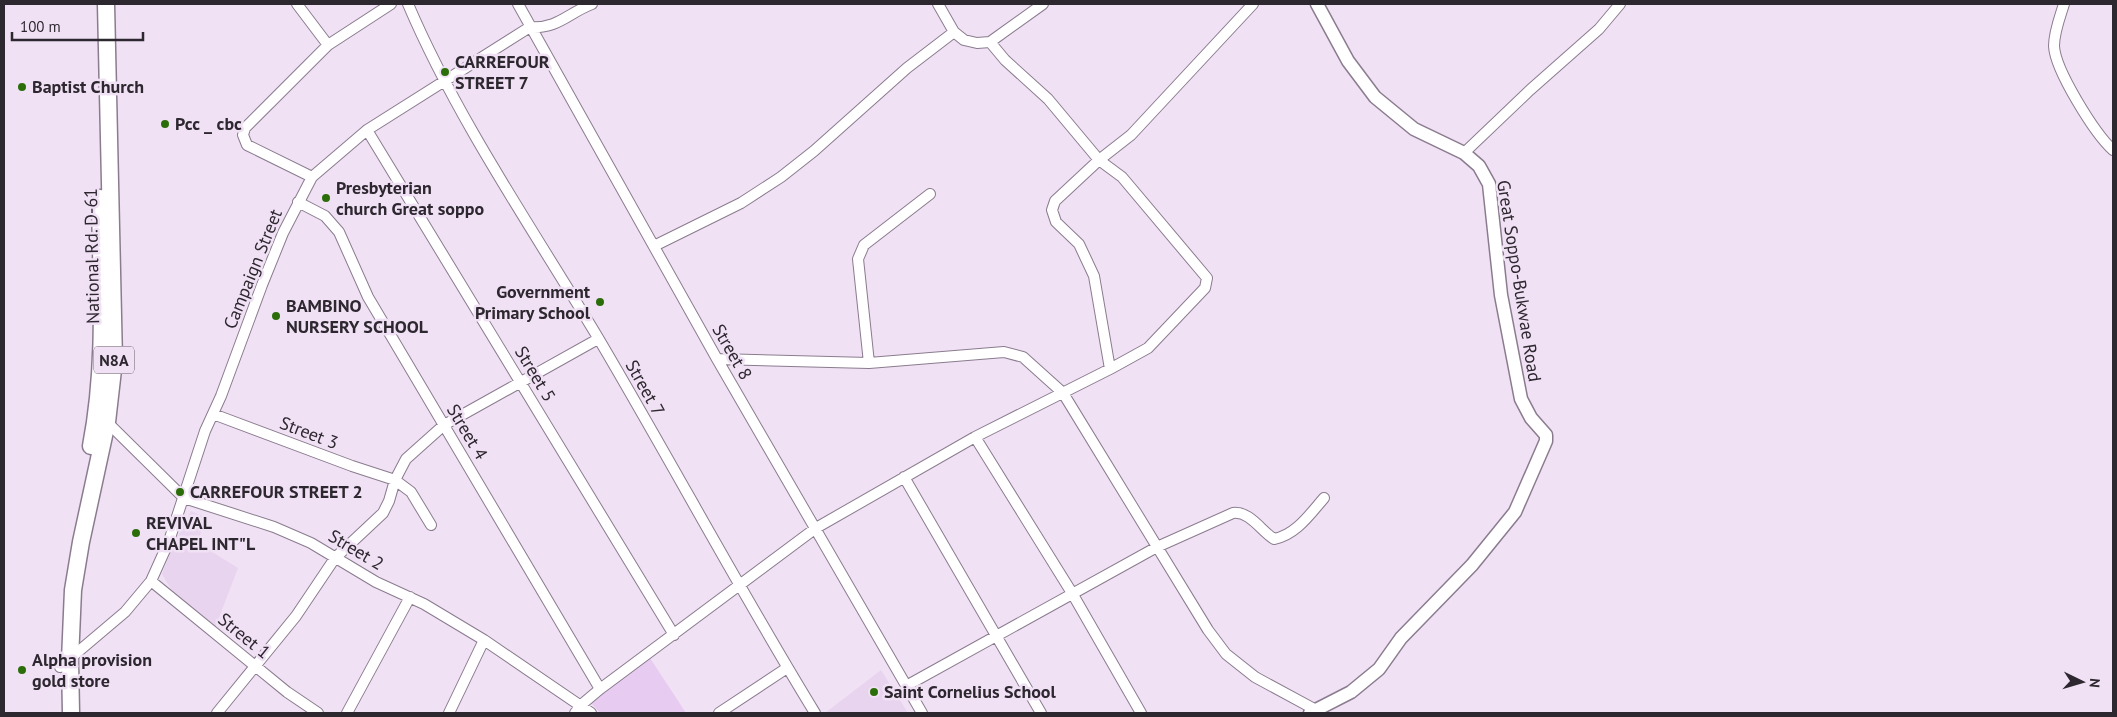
<svg xmlns="http://www.w3.org/2000/svg" width="2117" height="717" viewBox="0 0 2117 717" font-family="'PT Sans',sans-serif">
<style>
.built{fill:#e8d4ee}
.green{fill:#e8cbf1}
.lines{fill:none;stroke-linecap:round;stroke-linejoin:round}
.minor-casing{stroke:#8a7c8e;stroke-width:12}
.tertiary-casing{stroke:#8a7c8e;stroke-width:15}
.trunk-casing{stroke:#8a7c8e;stroke-width:19}
.minor{stroke:#fff;stroke-width:10}
.tertiary{stroke:#fff;stroke-width:12}
.trunk{stroke:#fff;stroke-width:16}
.poi-dot{fill:#2b6e09;stroke:#f1e1f5;stroke-width:2}
.labels{text-anchor:middle;stroke-width:5;stroke-linejoin:round;paint-order:stroke}
.shield{fill:#f1e1f5;stroke:#68606a;stroke-width:1}
.shield-label{font-size:16px;font-weight:bold;fill:#2d282f}
.poi-label{font-size:18px;font-weight:bold;fill:#2d282f;stroke:#f1e1f5;text-anchor:start}
.street-label{font-size:18px;fill:#2d282f;stroke:#f1e1f5}
</style>
<rect width="100%" height="100%" fill="#f1e1f5"/>
<!-- built -->
<path class="built" d="M191,511l14,6 -6,22 10,11 29,18 -23,60 -38,-29 -15,-25 12,-31z
M881,670l27,43h-83z"/>
<!-- green -->
<path class="green" d="M648,655l38,58h-86l-13,-15z"/>
<g class="lines">
<defs>
<path id="minor" d="M297,4l31,41
M408,4c49,115 124,224 189,332 74,125 142,253 218,377
M518,4l199,355 205,354
M938,4l16,28 10,8 13,3 13,-1 53,-38
M2064,4c-4,13 -10,28 -10,42 1,24 41,88 59,104
M990,42l15,18 43,39 51,61 23,17 85,101 -2,10 -57,60 -38,21
M367,130l307,505
M1464,153l66,-63 69,-61 21,-25
M312,177l-65,-32 -4,-10 2,-7 83,-83 63,-41
M298,202l27,14 14,16 29,65 232,392
M654,246l87,-43 40,-26 33,-26 93,-83 47,-36
M717,359l152,4 135,-11 19,5 40,36 145,237 18,24 29,23 61,33
M869,363l-11,-104 6,-14 66,-51
M213,414l139,52 43,14 16,12 20,33
M107,422l77,76 90,29 37,16 65,39 48,22 60,36 107,73
M975,437l97,156 69,120
M904,477l137,236
M151,581l136,111 31,21
M60,667l65,-55 26,-31 18,-40 36,-110 16,-35 41,-111 21,-52 29,-56 55,-47 163,-103c28,2 38,-14 62,-23
M906,686l251,-139 76,-34c17,-2 28,18 41,26 22,-4 36,-25 50,-41
M217,713l79,-97 39,-58 48,-45 6,-12 6,-21 11,-21 38,-34 154,-86
M347,713l63,-116
M449,713l35,-73
M575,713l6,-8 19,-16 216,-161 159,-91 135,-68 -16,-93 -15,-32 -23,-22 -4,-12 3,-9 44,-41 32,-25 122,-131
M719,713l68,-45"/>
<path id="tertiary" d="M1310,713l41,-21 28,-23 22,-31 71,-73 43,-53 31,-71v-6l-15,-17 -10,-19 -20,-104 -12,-111 -10,-18 -15,-13 -50,-24 -39,-32 -27,-36 -31,-57"/>
<path id="trunk" d="M91,446c16,-82 10,-165 9,-248
M71,713l-1,-53 3,-70 8,-48 26,-120 7,-61 -8,-357"/>
</defs>
<!-- minor casing -->
<use href="#minor" class="minor-casing"/>
<!-- tertiary casing -->
<use href="#tertiary" class="tertiary-casing"/>
<!-- trunk casing -->
<use href="#trunk" class="trunk-casing"/>
<!-- minor -->
<use href="#minor" class="minor"/>
<!-- tertiary -->
<use href="#tertiary" class="tertiary"/>
<!-- trunk -->
<use href="#trunk" class="trunk"/>
</g>
<!-- markers -->
<g class="poi-dot">
<circle cx="445" cy="72" r="5"/>
<circle cx="22" cy="87" r="5"/>
<circle cx="165" cy="124" r="5"/>
<circle cx="326" cy="198" r="5"/>
<circle cx="600" cy="302" r="5"/>
<circle cx="276" cy="316" r="5"/>
<circle cx="180" cy="492" r="5"/>
<circle cx="136" cy="533" r="5"/>
<circle cx="22" cy="670" r="5"/>
<circle cx="874" cy="692" r="5"/>
</g>
<g class="labels">
<!-- shield labels -->
<rect class="shield" x="94" y="346.5" width="40" height="27" rx="4"/>
<g class="shield-label">
<text x="114" y="366">N8A</text>
</g>
<!-- poi labels -->
<g class="poi-label">
<text x="455" y="68">CARREFOUR<tspan x="455" dy="21">STREET 7</tspan></text>
<text x="32" y="93">Baptist Church</text>
<text x="175" y="130">Pcc _ cbc</text>
<text x="336" y="194">Presbyterian<tspan x="336" dy="21">church Great soppo</tspan></text>
<text x="590" y="298" text-anchor="end">Government<tspan x="590" dy="21">Primary School</tspan></text>
<text x="286" y="312">BAMBINO<tspan x="286" dy="21">NURSERY SCHOOL</tspan></text>
<text x="190" y="498">CARREFOUR STREET 2</text>
<text x="146" y="529">REVIVAL<tspan x="146" dy="21">CHAPEL INT"L</tspan></text>
<text x="32" y="666">Alpha provision<tspan x="32" dy="21">gold store</tspan></text>
<text x="884" y="698">Saint Cornelius School</text>
</g>
<!-- street labels -->
<g class="street-label">
<text transform="translate(92 256) rotate(-91)" y="6">National Rd. D-61</text>
<text transform="translate(253 269) rotate(-68)" y="6">Campaign Street</text>
<text transform="translate(1519 281) rotate(81)" y="6">Great Soppo-Bukwae Road</text>
<text transform="translate(732 352) rotate(60)" y="6">Street 8</text>
<text transform="translate(535 374) rotate(59)" y="6">Street 5</text>
<text transform="translate(645 388) rotate(61)" y="6">Street 7</text>
<text transform="translate(467 432) rotate(59)" y="6">Street 4</text>
<text transform="translate(309 433) rotate(21)" y="6">Street 3</text>
<text transform="translate(356 550) rotate(31)" y="6">Street 2</text>
<text transform="translate(244 636) rotate(39)" y="6">Street 1</text>
</g>
</g>
<!-- border -->
<rect width="2117" height="717" fill="none" stroke="#2d282f" stroke-width="10"/>
<!-- north arrow -->
<g transform="translate(2082 682) rotate(95)" stroke="#f1e1f5" stroke-width="4" paint-order="stroke">
<path d="M0-4L9 19L0 12L-9 19Z" fill="#2d282f"/>
<text y="-8" font-size="14" font-weight="bold" text-anchor="middle" fill="#2d282f">N</text>
</g>
<!-- scale -->
<path d="M12 32v8h131v-8" fill="none" stroke="#2d282f" stroke-width="2.5"/>
<text x="20" y="32" font-size="15" fill="#2d282f" stroke="#f1e1f5" stroke-width="4" paint-order="stroke">100 m</text>
</svg>
